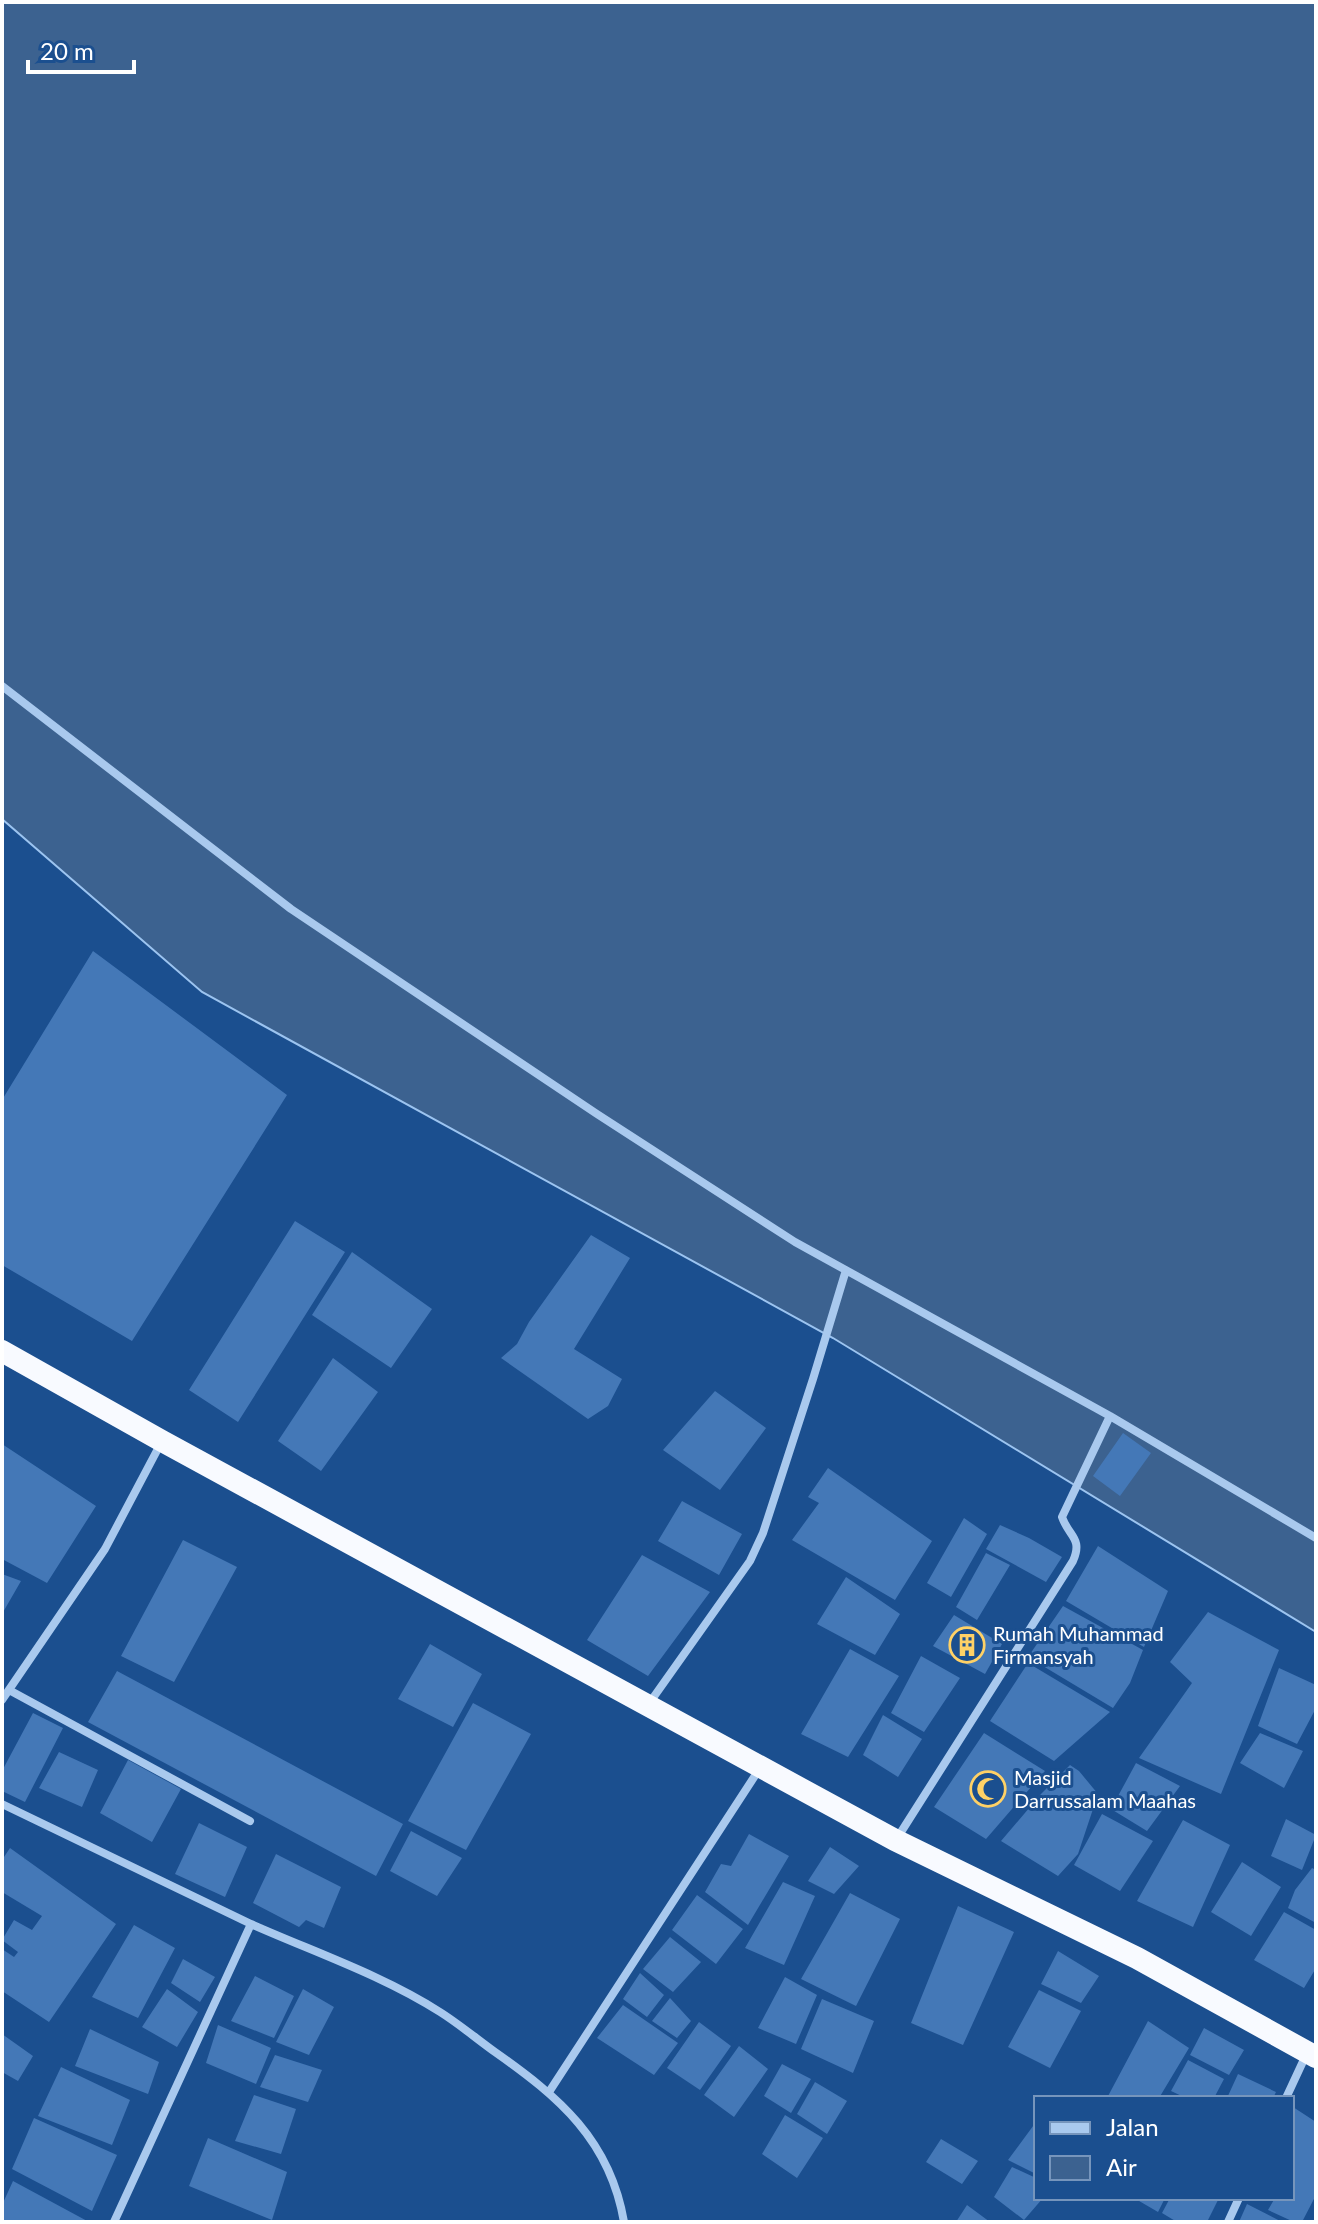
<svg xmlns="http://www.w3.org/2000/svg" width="1318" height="2224" viewBox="0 0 1318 2224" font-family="Lato,sans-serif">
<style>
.water{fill:#3c6290;stroke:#9cc4f0;stroke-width:2}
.building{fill:#4478b7}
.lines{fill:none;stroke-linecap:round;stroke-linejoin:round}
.minor{stroke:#a9c9ee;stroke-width:8}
.trunk{stroke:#f8faff;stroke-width:22}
.labels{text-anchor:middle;stroke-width:6;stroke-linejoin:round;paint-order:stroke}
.poi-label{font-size:20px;fill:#fff;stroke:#1b4f8f;text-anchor:start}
</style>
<rect width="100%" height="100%" fill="#1b4f8f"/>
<!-- water -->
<path class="water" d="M2,2h1314v1630l-483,-294 -631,-346 -200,-173z"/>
<!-- building -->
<path class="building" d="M93,951l194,144 -155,246 -130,-76v-165z
M295,1221l50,31 -107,170 -49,-32z
M591,1235l39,23 -56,91 48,30 -14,27 -20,13 -87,-61 16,-14 12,-22z
M352,1252l80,57 -41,59 -79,-53z
M333,1358l45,34 -57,79 -43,-30z
M715,1391l51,37 -46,62 -57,-40z
M1123,1433l28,20 -31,43 -27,-20z
M2,1444l94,62 -49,77 -45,-24z
M828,1468l104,73 -37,59 -103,-60 27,-37 -11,-6z
M682,1501l60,33 -23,41 -61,-34z
M964,1518l23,16 -36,63 -24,-14z
M1000,1525l29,13 33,19 -16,25 -60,-33z
M183,1540l54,27 -63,115 -53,-26z
M1098,1546l70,45 -24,56 -78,-46z
M986,1553l24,12 -33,55 -21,-13z
M642,1555l68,37 -62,84 -61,-36z
M2,1574l19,7 -19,33z
M846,1577l54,37 -25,41 -58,-31z
M1063,1606l80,44 -13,33 -17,25 -85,-51z
M1208,1612l71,38 -58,144 -82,-36 53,-75 -22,-21z
M954,1615l48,29 -17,30 -52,-28z
M430,1644l52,30 -29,53 -55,-28z
M850,1649l49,27 -51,81 -47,-23z
M921,1656l39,22 -36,54 -33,-19z
M1028,1663l82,49 -56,49 -64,-40z
M1279,1668l37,17v23l-19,36 -39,-18z
M117,1671l286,153 -27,52 -288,-154z
M473,1703l58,31 -65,116 -58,-29z
M33,1713l30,15 -38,74 -23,-11v-20z
M883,1715l39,24 -24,38 -35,-22z
M984,1733l61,38 -59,68 -52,-32z
M1260,1733l43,18 -19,37 -44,-25z
M59,1752l39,18 -16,37 -43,-19z
M128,1760l53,29 -29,53 -52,-29z
M1136,1763l44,23 -33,45 -36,-22z
M1070,1765l9,6 19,23 -20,60 -20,22 -57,-35 40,-47z
M1102,1814l51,27 -33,50 -46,-26z
M1286,1819l30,16 -14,35 -31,-14z
M1183,1820l47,25 -37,82 -56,-26z
M199,1823l48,24 -22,50 -50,-23z
M411,1831l51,27 -25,38 -47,-25z
M749,1834l40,22 -41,69 -43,-33 16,-28 10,2z
M830,1847l29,19 -25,28 -26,-13z
M10,1848l106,76 -67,98 -47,-31v-42l12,8 4,-5 -16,-12 12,-20 18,10 10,-14 -40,-24v-32z
M276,1854l65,33 -17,41 -18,-8 -7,7 -46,-24z
M1242,1862l39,25 -30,49 -40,-24z
M1312,1868l4,2v53l-28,-15 7,-18z
M783,1882l32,14 -31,69 -39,-17z
M850,1893l50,26 -44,87 -55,-27z
M697,1895l46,34 -27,35 -44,-34z
M958,1906l56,26 -51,113 -52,-22z
M1284,1912l32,18v38l-12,20 -50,-28z
M134,1925l41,23 -37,70 -46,-21z
M670,1937l31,25 -28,30 -30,-23z
M1058,1951l41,25 -18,27 -40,-19z
M183,1959l32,18 -15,25 -29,-19z
M640,1973l24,22 -17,22 -24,-18z
M255,1976l39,20 -20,42 -43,-17z
M785,1977l32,18 -21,49 -38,-16z
M167,1989l31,23 -21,35 -35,-20z
M303,1989l31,18 -25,48 -33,-13z
M1039,1990l42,21 -31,57 -42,-21z
M670,1998l21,23 -14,17 -25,-17z
M822,1999l52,22 -21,52 -52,-24z
M623,2005l55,38 -24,32 -57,-37z
M1148,2021l41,27 -30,50h-52z
M699,2022l32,24 -31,44 -33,-22z
M218,2025l53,23 -15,36 -50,-21z
M1204,2028l40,22 -15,25 -39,-20z
M90,2029l69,33 -11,32 -73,-28z
M2,2034l31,22 -15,25 -16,-9z
M739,2046l29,23 -34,48 -30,-22z
M275,2055l47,15 -14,32 -48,-15z
M1188,2060l36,19 -10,19h-28l-15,-7z
M782,2064l29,15 -20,34 -27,-17z
M61,2067l69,33 -18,45 -74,-29z
M1238,2074l38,18 -3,6h-46z
M815,2082l32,19 -20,33 -30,-20z
M254,2095l42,14 -15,45 -46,-13z
M1293,2107l23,15v73l-14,27h-8l-26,-12 7,-12h17z
M785,2115l38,23 -26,40 -35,-24z
M34,2118l83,37 -25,56 -80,-42z
M1036,2122v52l-28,-14z
M208,2138l79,34 -15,48 -83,-34z
M941,2139l37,22 -16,23 -36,-22z
M1012,2167l24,11v20h7l-19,22 -30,-23z
M13,2181l76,41h-87v-17z
M1134,2198h31l-7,14z
M1170,2198h49l-12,24h-30l-15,-9z
M1247,2204l35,18h-43z
M967,2205l23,17h-34z"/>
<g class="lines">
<!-- minor -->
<path class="minor" d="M2,686l289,223 306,205 198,128 315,174 206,122
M9,1690l241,131
M2,1700l103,-151 57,-108
M648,1705l102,-144 13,-28 50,-154 33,-109
M2,1804l249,120 -137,298
M896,1840l177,-279c10,-23 -4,-24 -11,-44l48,-101
M251,1924c63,28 131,51 189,88 19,12 37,27 55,40 64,45 115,88 129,170
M549,2092l211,-324
M1286,2098l20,-43
M1228,2222l11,-24"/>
<!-- trunk -->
<path class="trunk" d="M2,1351l160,90 733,399 242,118 179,99"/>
</g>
<!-- icons -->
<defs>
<symbol id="building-ring" viewBox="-11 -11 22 22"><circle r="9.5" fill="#1b4f8f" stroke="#ffd166" stroke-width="1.5"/><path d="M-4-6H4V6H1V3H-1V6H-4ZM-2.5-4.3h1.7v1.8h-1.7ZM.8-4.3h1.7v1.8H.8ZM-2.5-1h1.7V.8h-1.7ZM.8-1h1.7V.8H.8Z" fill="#ffd166"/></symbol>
<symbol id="mosque-ring" viewBox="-11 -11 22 22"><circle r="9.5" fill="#1b4f8f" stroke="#ffd166" stroke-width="1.5"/><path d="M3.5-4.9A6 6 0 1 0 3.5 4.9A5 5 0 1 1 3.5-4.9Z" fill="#ffd166"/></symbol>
</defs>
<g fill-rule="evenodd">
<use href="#building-ring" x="947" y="1625" width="40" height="40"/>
<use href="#mosque-ring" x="968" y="1769" width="40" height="40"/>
</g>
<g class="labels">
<!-- poi labels -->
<g class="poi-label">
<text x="993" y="1641">Rumah Muhammad<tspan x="993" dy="23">Firmansyah</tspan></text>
<text x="1014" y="1785">Masjid<tspan x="1014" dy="23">Darrussalam Maahas</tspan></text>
</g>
</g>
<!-- border -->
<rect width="1318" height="2224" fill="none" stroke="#ffffff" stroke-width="8"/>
<!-- legend -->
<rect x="1034" y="2096" width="260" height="104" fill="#1b4f8f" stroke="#7695bc" stroke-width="2"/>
<rect x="1050" y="2122" width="40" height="12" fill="#a9c9ee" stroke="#7695bc" stroke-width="2"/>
<text x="1106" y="2136" font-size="24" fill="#ffffff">Jalan</text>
<rect x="1050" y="2156" width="40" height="24" fill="#3c6290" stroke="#7695bc" stroke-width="2"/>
<text x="1106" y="2176" font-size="24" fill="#ffffff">Air</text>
<!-- scale -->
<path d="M28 60v12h106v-12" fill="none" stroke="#ffffff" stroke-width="4"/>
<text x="40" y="60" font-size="24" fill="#ffffff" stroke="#1b4f8f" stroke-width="6" paint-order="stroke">20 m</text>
</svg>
